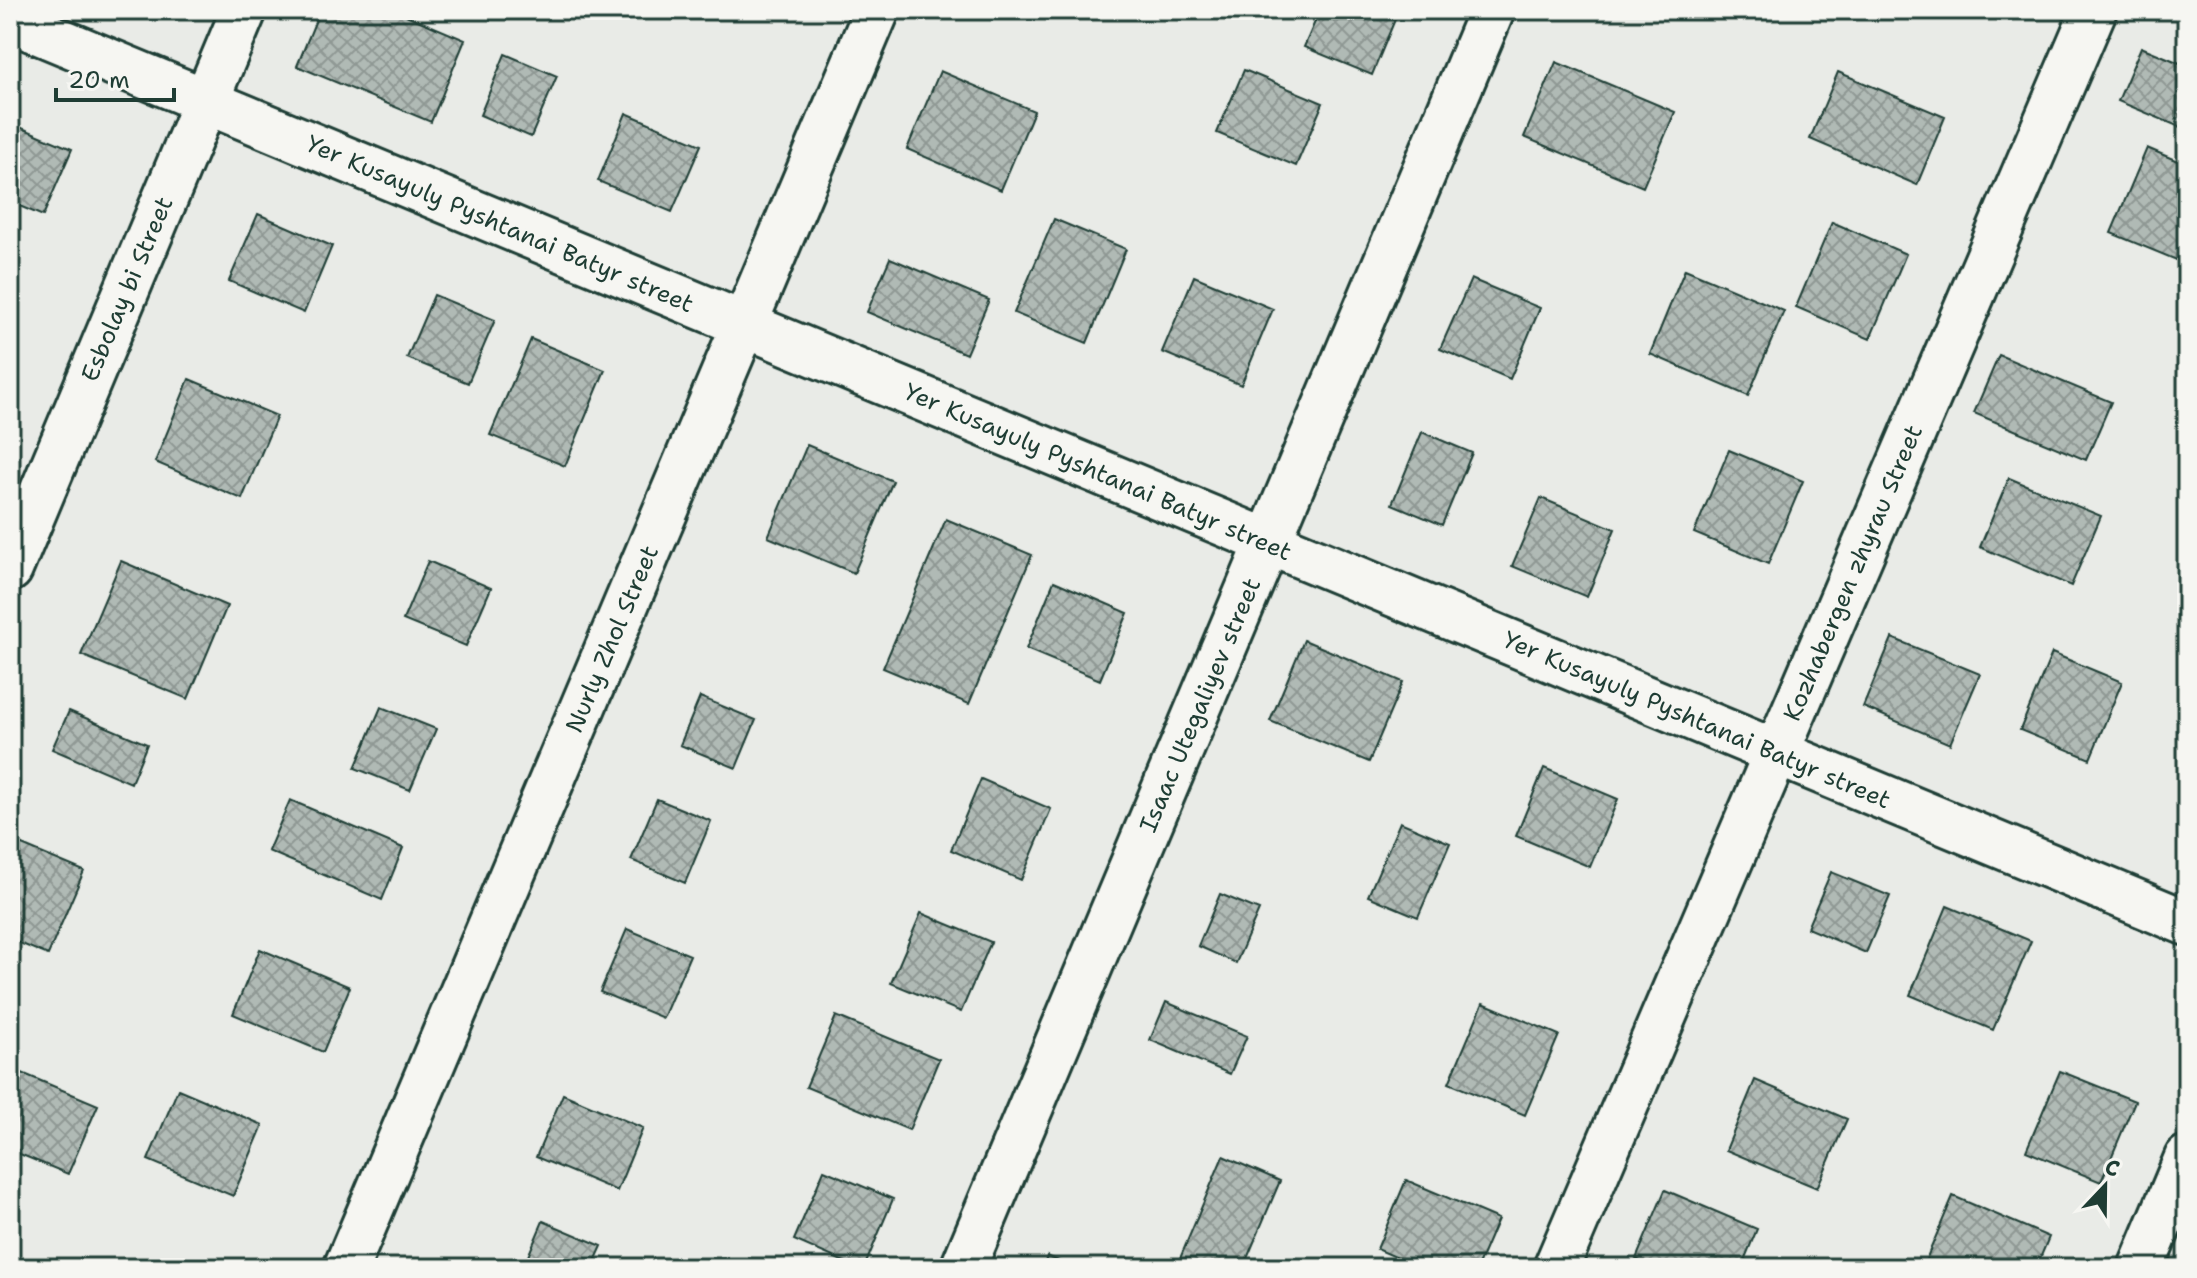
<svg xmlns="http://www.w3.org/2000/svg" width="2197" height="1278" viewBox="0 0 2197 1278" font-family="'Shantell Sans',sans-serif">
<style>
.building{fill:url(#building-cross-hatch);stroke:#1f3d34;stroke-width:2}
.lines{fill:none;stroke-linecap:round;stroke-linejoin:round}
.minor-casing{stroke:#1f3d34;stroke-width:50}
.minor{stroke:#f6f6f2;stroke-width:44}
.labels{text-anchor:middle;stroke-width:6;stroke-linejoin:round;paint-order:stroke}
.street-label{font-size:24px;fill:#1f3d34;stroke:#f6f6f2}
</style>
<defs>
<pattern id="building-cross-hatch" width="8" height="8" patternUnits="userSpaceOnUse" patternTransform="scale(2)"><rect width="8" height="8" fill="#b0bab5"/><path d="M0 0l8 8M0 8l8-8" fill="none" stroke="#8f9894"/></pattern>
</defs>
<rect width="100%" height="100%" fill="#e9ebe7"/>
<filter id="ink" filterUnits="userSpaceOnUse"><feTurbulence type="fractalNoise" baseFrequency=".0125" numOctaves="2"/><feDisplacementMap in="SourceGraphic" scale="16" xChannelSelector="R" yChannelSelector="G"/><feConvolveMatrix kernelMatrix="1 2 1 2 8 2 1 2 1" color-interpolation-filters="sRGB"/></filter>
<g filter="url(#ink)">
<!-- building -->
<path class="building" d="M320,10h74l71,30 -34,82 -134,-56z
M1320,10h60l16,7 -24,58 -68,-28z
M1698,10h20l-3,7z
M1956,10h21l-4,7z
M2141,47l46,19v64l-69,-29z
M505,54l52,22 -26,61 -51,-22z
M1556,62l119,50 -32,75 -119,-50z
M1244,70l79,33 -27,63 -79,-33z
M940,71l94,40 -33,79 -94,-41z
M1838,72l107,45 -28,68 -107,-46z
M626,113l75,32 -29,67 -74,-31z
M10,123l62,26 -29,67 -33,-14z
M2147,148l40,17v78l-8,18 -68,-28z
M258,214l74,32 -28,67 -75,-32z
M1054,219l72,30 -39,94 -73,-30z
M1832,222l74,32 -36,85 -74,-32z
M890,258l99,42 -23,54 -99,-42z
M1685,269l99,42 -36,85 -98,-42z
M1194,276l79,33 -32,76 -79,-33z
M1471,279l69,29 -30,71 -70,-30z
M434,295l61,25 -27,63 -61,-25z
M531,339l74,31 -40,96 -75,-31z
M1999,355l112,47 -25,58 -112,-47z
M189,379l88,37 -35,83 -87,-37z
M1422,432l50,21 -30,72 -50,-21z
M807,445l86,36 -39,92 -86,-36z
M1729,450l74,31 -35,83 -74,-31z
M2009,478l92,38 -30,70 -91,-39z
M1541,498l74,31 -28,68 -75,-31z
M946,519l86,36 -63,149 -86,-36z
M121,561l106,45 -39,93 -107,-44z
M428,561l63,27 -25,58 -63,-26z
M1054,581l74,32 -28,67 -74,-31z
M1892,638l88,36 -30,70 -87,-37z
M1304,640l99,42 -34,80 -99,-41z
M2052,653l70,29 -32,77 -70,-29z
M700,697l56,23 -20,48 -56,-23z
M381,707l55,22 -26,61 -55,-22z
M69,711l78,33 -16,39 -79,-34z
M1544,768l74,31 -28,68 -74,-31z
M981,779l70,30 -30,71 -70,-30z
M657,799l54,22 -26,62 -54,-23z
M290,800l113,48 -21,52 -114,-49z
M1400,822l50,21 -32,74 -50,-21z
M10,840l74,31 -36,84 -38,-16z
M1831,872l59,24 -24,57 -59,-25z
M1220,894l39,16 -23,53 -38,-17z
M1947,906l84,35 -38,89 -83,-35z
M921,913l70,29 -30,70 -70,-29z
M627,929l63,26 -27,63 -63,-26z
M260,949l90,38 -27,65 -90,-38z
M1166,1002l81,34 -17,38 -80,-34z
M1483,1003l76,32 -34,80 -76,-32z
M836,1016l103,43 -30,71 -103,-43z
M15,1070l83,35 -30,69 -58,-24v-70z
M2060,1071l75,30 -34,81 -75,-31z
M1755,1080l92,39 -30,69 -91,-38z
M178,1089l85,36 -30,71 -85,-36z
M563,1094l80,34 -26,63 -81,-34z
M1223,1156l57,25 -37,87h-67z
M824,1170l69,29 -29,69h-6l-64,-28z
M1406,1180l92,39 -21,49h-56l-44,-19z
M1665,1190l92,39 -16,39h-85l-20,-9z
M1953,1196l96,41 -13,31h-97l-14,-6z
M543,1221l59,25 -10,22h-69z
M1047,1256l28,12h-32z"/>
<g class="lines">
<defs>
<path id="minor" d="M10,20l2177,903
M10,569l234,-559
M346,1268l531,-1258
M963,1268l529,-1258
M1556,1268l538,-1258
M2141,1268l46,-110"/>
</defs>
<!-- minor casing -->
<use href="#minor" class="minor-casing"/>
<!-- minor -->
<use href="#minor" class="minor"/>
</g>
</g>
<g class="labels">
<!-- street labels -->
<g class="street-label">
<text transform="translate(500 224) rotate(23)" y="8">Yer Kusayuly Pyshtanai Batyr street</text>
<text transform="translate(127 289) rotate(-67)" y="8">Esbolay bi Street</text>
<text transform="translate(1098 472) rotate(23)" y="8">Yer Kusayuly Pyshtanai Batyr street</text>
<text transform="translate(1853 573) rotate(-67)" y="8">Kozhabergen zhyrau Street</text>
<text transform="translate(612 639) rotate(-67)" y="8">Nurly Zhol Street</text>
<text transform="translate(1200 705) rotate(-67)" y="8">Isaac Utegaliyev street</text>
<text transform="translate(1697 720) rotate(23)" y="8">Yer Kusayuly Pyshtanai Batyr street</text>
</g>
</g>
<!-- margin -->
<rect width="2197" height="1278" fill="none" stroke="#f6f6f2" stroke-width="40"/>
<rect x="20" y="20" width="2157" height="1238" fill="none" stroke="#1f3d34" stroke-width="3" filter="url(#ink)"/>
<!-- north arrow -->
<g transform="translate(2105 1186) rotate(22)" stroke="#f6f6f2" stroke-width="6" paint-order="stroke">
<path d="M0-6L14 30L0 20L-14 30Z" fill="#1f3d34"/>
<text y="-12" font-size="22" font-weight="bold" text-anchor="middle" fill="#1f3d34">С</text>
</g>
<!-- scale -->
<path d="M56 88v12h118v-12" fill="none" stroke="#1f3d34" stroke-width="4"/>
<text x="68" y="88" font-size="24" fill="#1f3d34" stroke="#f6f6f2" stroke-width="6" paint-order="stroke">20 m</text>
</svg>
